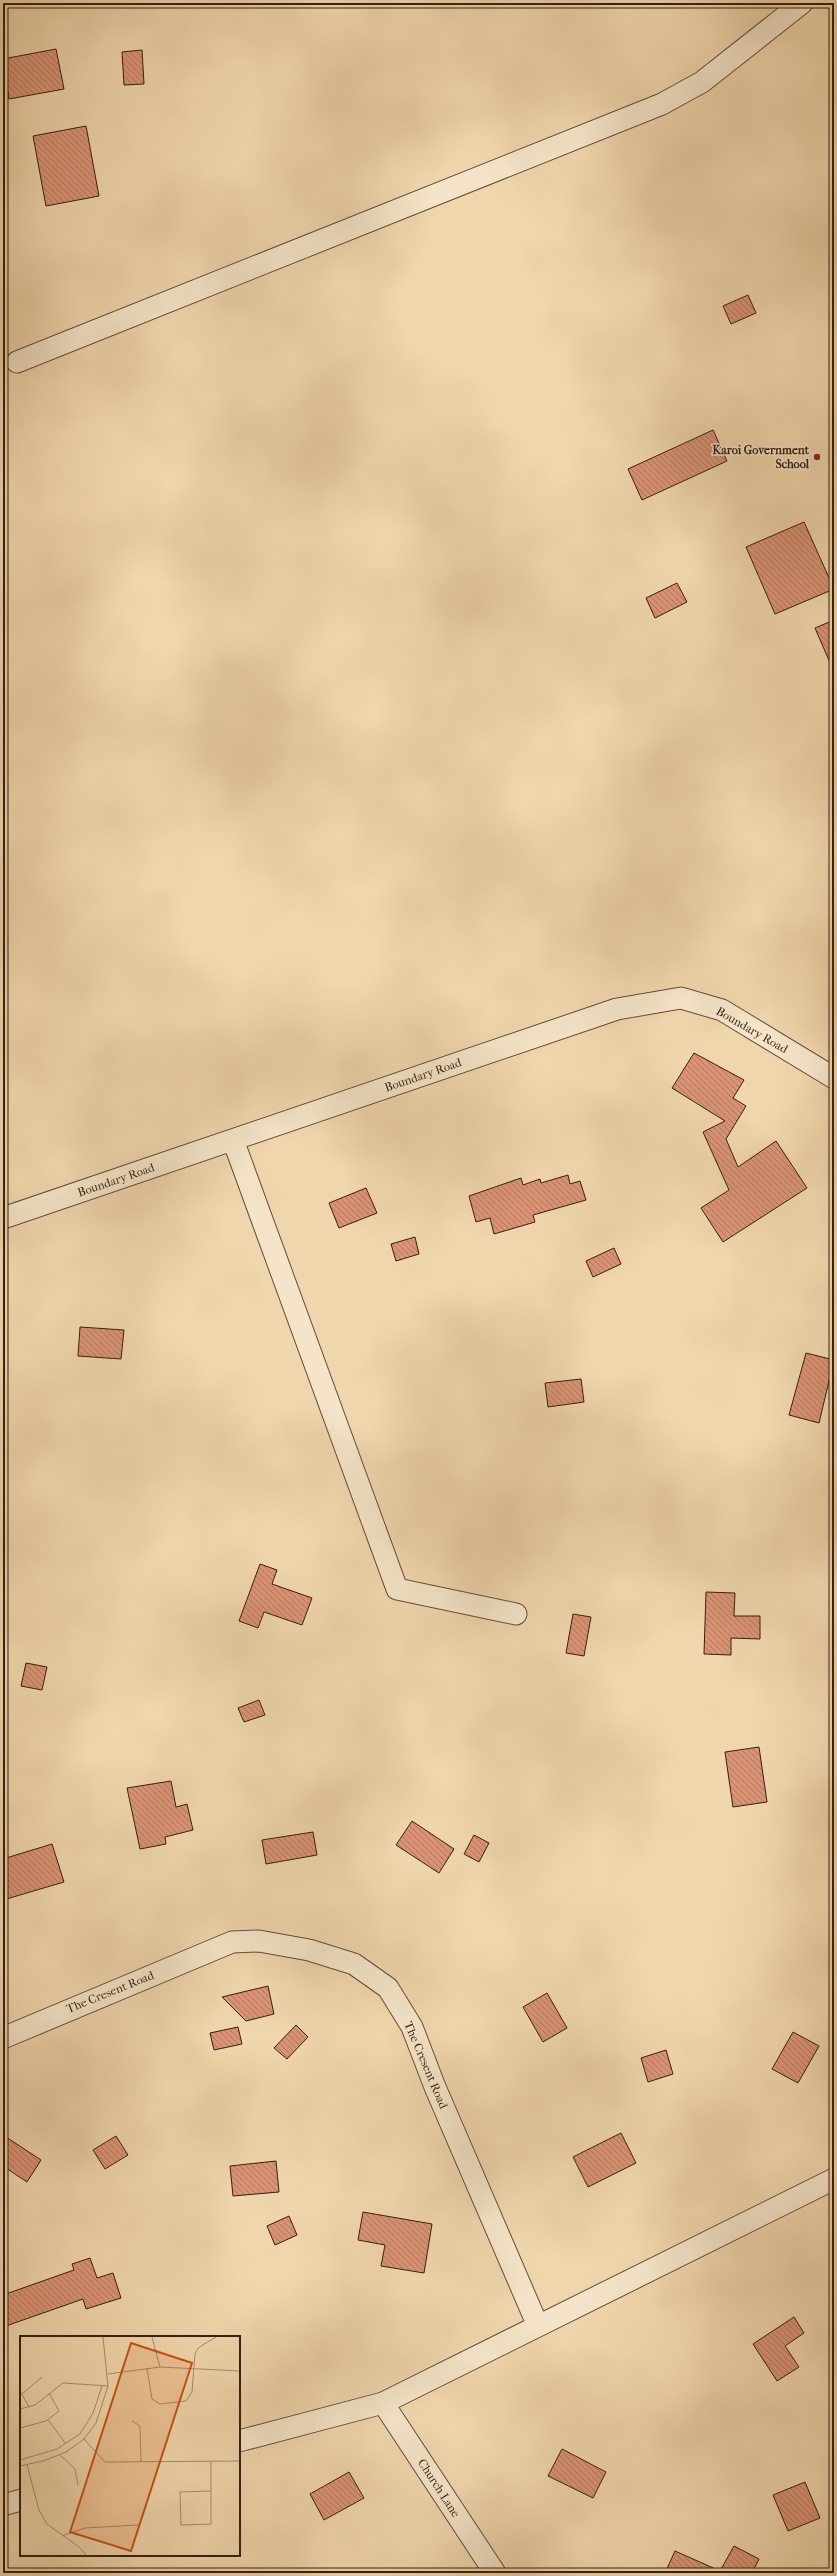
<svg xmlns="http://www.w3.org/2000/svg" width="837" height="2576" viewBox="0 0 837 2576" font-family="'IM FELL French Canon',serif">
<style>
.building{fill:url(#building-back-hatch);stroke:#341f10}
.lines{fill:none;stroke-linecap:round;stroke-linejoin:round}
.minor-casing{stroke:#634d37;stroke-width:23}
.minor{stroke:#f5e4c9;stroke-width:21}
.poi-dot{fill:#8f2418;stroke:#f5e4c9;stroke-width:1.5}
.labels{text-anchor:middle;stroke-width:3;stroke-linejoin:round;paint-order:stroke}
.poi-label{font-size:12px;font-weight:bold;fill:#341f10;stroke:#f5e4c9;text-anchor:end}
.street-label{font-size:12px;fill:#341f10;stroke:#f5e4c9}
.inset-road{fill:none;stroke:#a58d6e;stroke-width:1}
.view{fill:#cd500d;fill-opacity:0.15;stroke:#cd500d;stroke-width:2}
.inset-edge{fill:none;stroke:#341f10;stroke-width:2}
</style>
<defs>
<pattern id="building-back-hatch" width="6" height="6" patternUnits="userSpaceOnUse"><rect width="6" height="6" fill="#da9475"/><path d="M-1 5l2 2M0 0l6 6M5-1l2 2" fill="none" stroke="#b2785f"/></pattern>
</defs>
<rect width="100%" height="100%" fill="#f0d6ac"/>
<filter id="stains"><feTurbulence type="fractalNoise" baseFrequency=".005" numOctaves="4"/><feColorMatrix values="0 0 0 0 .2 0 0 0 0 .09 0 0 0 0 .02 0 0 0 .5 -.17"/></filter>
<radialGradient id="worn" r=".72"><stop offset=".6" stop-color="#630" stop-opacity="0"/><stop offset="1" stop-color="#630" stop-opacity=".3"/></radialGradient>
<!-- building -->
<path class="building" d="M56,49l8,40 -55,10 -6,-40z
M142,50l2,34 -20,1 -2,-33z
M86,126l13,70 -53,10 -13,-70z
M748,295l8,18 -25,11 -8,-18z
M713,430l14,31 -85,39 -14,-31z
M804,522l30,67 -59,25 -29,-67z
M677,583l10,19 -32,16 -9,-20z
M834,620v52l-19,-44z
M694,1053l50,27 -11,18 13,8 -20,33 12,28 38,-26 31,47 -84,54 -22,-34 28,-18 -26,-58 22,-11 -53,-33z
M568,1175l2,9 10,-3 6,19 -53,15 2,7 -41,12 -4,-16 -14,4 -7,-26 52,-18 2,7 17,-6 1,4z
M366,1188l11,25 -38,15 -10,-25z
M415,1237l4,17 -23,7 -5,-17z
M614,1248l7,16 -28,13 -7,-16z
M80,1327l44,3 -3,29 -43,-3z
M806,1353l28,7 -15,63 -30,-8z
M581,1379l3,23 -36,5 -3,-24z
M260,1564l17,6 -5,14 40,14 -10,27 -38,-13 -6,16 -19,-7z
M706,1592l29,1 -1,23h26v23l-29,-1v17l-27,-1z
M573,1614l18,3 -7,39 -18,-3z
M26,1663l21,4 -5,23 -21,-4z
M259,1700l6,15 -21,7 -6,-14z
M759,1747l8,55 -34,5 -8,-55z
M171,1781l5,26 11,-3 6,26 -28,7 1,7 -26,5 -13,-61z
M412,1821l42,28 -15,24 -43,-28z
M313,1832l4,23 -51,9 -4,-24z
M474,1835l15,8 -10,19 -15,-8z
M52,1844l12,38 -61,18v-41z
M268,1986l6,28 -28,7 -24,-24z
M547,1993l20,35 -24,14 -20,-35z
M296,2025l12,12 -21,22 -13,-11z
M238,2027l4,17 -28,6 -4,-17z
M793,2032l26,14 -21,37 -26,-14z
M666,2050l7,24 -25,8 -7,-24z
M621,2133l15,30 -48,24 -15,-30z
M3,2135l38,25 -14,22 -24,-16z
M116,2136l12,19 -23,14 -12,-19z
M276,2161l3,31 -46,4 -3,-30z
M363,2212l69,12 -8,49 -43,-7 4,-21 -27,-5z
M289,2216l8,19 -22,10 -8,-19z
M90,2258l7,20 16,-5 8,25 -35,11 -3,-10 -80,28v-32l71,-25 -2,-6z
M794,2317l10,16 -19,13 14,21 -22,14 -24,-37z
M562,2449l44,23 -13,26 -45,-22z
M349,2472l15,26 -40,22 -14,-26z
M805,2482l15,36 -32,13 -15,-36z
M734,2546l25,13 -7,14h-87l10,-22 45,20z"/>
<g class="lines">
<defs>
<path id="minor" d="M17,362l645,-258 40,-22 100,-79
M233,1140l164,449 119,25
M3,1218l614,-209 64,-11 41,12 112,68
M3,2038l229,-96 27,-1 50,9 45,14 34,24 24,39 23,60 103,239
M383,2403l112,170
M239,2441l144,-38 451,-224
M3,2505l18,-5"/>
</defs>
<!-- minor casing -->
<use href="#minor" class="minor-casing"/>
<!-- minor -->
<use href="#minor" class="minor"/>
</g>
<!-- markers -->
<circle class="poi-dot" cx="817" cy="457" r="4"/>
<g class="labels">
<!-- poi labels -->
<g class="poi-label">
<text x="809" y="454">Karoi Government<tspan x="809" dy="14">School</tspan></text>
</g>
<!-- street labels -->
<g class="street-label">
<text transform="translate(752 1030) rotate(30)" y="4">Boundary Road</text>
<text transform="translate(423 1075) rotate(-19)" y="4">Boundary Road</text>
<text transform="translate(116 1180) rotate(-19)" y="4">Boundary Road</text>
<text transform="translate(110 1992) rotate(-22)" y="4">The Cresent Road</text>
<text transform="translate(426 2065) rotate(67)" y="4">The Cresent Road</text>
<text transform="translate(439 2488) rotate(57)" y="4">Church Lane</text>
</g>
</g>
<!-- overview -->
<g transform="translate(20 2336)">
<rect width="220" height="220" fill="#f0d6ac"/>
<path class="inset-road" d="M132,1l8,30M127,32l5,31 8,5 26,-3 6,-9 3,-38 3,-6 18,-11M88,38l52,-7 80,4M0,55l9,16M2,58l20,-17M0,73l15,-4 28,-22 45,3M28,84l18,24M112,85l8,5 1,36M0,92l26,-7 13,-10 -10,-18M64,103l21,23 135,-1M40,119l15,14 3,16M0,124l37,-11 23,-15 13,-21 9,-27M7,129l12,45 8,14 32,23 7,8M0,130l23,-5 23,-9 18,-13 12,-16 12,-37 -5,-49M191,155l-31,1 1,33 30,-1v-62M42,200l23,-8 53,-3"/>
<path class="view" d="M111,7l61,20 -61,188 -61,-19z"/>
<rect width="220" height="220" class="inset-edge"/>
</g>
<!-- margin -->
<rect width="837" height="2576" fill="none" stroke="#f0d6ac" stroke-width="16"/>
<rect x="4" y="4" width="829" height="2568" fill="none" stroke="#341f10" stroke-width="2"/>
<rect x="8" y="8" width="821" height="2560" fill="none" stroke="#341f10"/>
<rect width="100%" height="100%" filter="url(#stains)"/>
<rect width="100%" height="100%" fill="url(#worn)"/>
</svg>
